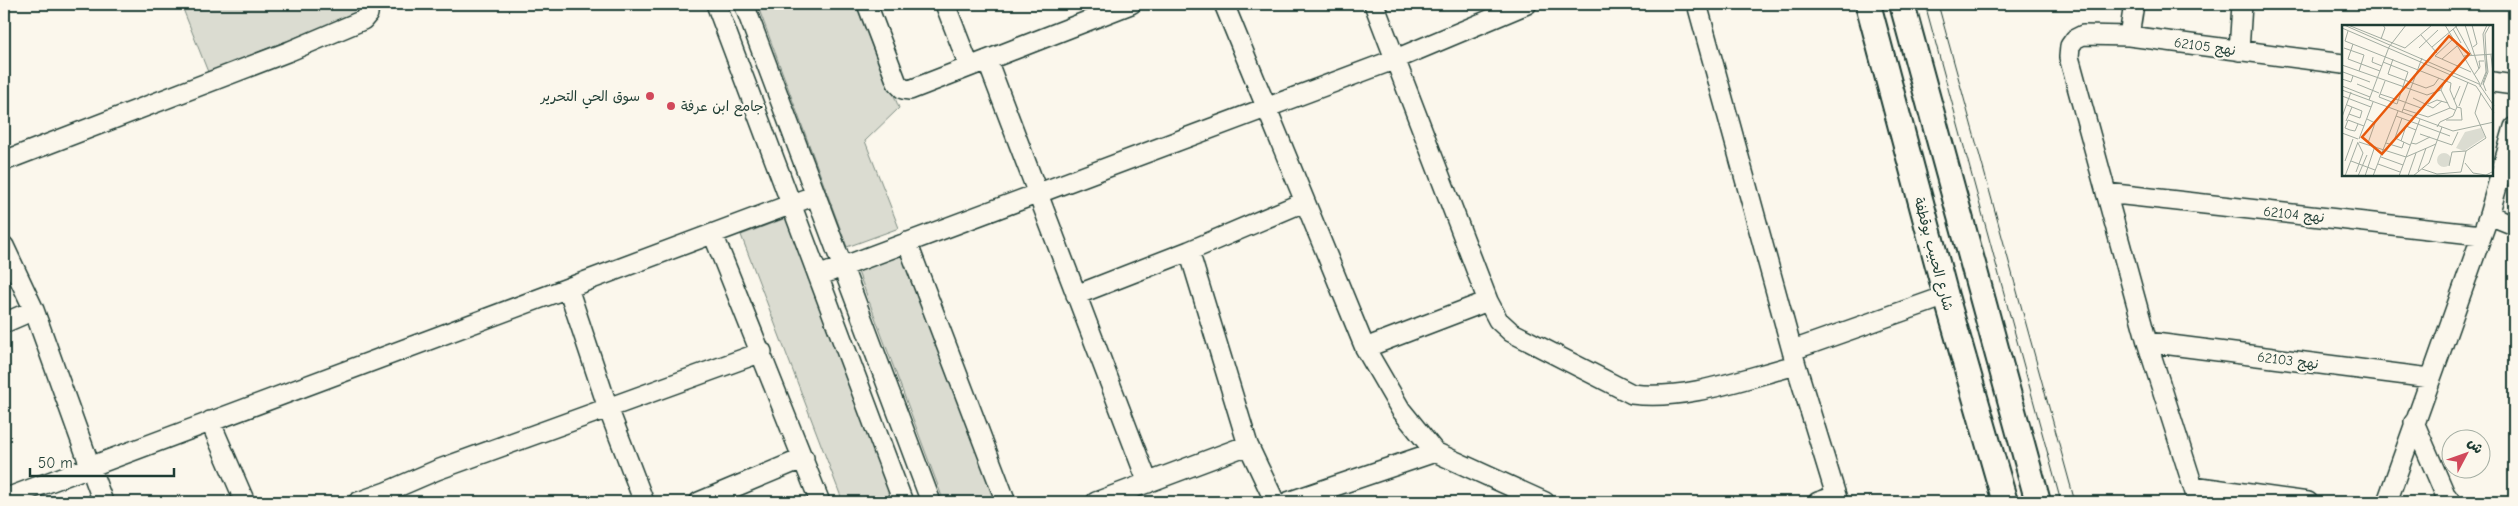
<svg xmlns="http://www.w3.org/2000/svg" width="2518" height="506" viewBox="0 0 2518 506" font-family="'Comic Neue','Playpen Sans Arabic',sans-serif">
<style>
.green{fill:#dbdcd1;stroke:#7d8c82}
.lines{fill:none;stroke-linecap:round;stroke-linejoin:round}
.minor-casing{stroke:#1f3d34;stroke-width:22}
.major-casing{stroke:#1f3d34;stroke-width:28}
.minor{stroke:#fbf7ec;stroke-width:19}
.major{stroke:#fbf7ec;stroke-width:24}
.tram{stroke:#1f3d34;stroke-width:1}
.poi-dot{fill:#d1495b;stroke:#fbf7ec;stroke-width:2}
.labels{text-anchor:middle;stroke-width:4.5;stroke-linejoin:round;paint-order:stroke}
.street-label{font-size:14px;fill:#1f3d34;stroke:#fbf7ec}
.poi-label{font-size:14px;fill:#1f3d34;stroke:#fbf7ec;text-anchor:end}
.inset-road{fill:none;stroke:#a3ada2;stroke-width:1}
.view{fill:#e8590c;fill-opacity:0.15;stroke:#e8590c;stroke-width:2.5}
.inset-edge{fill:none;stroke:#1f3d34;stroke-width:2.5}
</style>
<rect width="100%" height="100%" fill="#fbf7ec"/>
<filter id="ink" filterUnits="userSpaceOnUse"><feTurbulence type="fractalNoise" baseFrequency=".02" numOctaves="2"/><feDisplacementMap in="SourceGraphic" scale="10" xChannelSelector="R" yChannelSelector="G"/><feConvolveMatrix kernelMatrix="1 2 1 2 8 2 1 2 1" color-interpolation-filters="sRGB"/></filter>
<g filter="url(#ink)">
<!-- green -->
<path class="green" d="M181,4h182l2,6 -157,62z
M757,4h101l41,104 -34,33 34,87 -52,19z
M786,218l108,284h-51l-102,-267z
M904,249l93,253h-53l-87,-233z"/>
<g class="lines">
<defs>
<path id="minor" d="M716,4l187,498
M744,4l187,498
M867,4l30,79 6,6 7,1 221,-86
M945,4l24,62
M1224,4l141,344 36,62 34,42 110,50
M1374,4l114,297 10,19 13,12 121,62c54,7 113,-16 164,-29
M1697,4l99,361 42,137
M2129,36l5,-32
M2239,51l3,-47
M987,60l161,423
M2492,82l22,3
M4,161l286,-110 73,-31 5,-6 1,-10
M2106,193l375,42
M2489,215l25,10
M713,234l107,268
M907,242l99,260
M4,246l30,64 69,192
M1189,251l59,194 27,57
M818,276l578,-217 131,-55
M568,288l40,120 36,94
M1076,295l113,-44 115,-49
M4,323l30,-13
M2147,342l283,36
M1365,348l123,-47
M1793,350l153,-54
M210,421l35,81
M2414,422l31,72 6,8
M2193,486l115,16
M4,499l812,-304
M358,502l28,-10
M388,502l-2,-10 51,-22 325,-118
M699,502l105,-44
M1096,502l152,-57
M1288,502l147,-50
M1818,502l18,-6
M2198,502l-51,-160 -78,-285 1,-11 5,-7 8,-4 46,1 214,28
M2387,502l102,-287 25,-88"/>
<path id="major" d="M1868,4l78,292 59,206
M1902,4l136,498"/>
</defs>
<!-- minor casing -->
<use href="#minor" class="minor-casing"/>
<!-- major casing -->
<use href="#major" class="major-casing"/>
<!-- minor -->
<use href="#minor" class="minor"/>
<!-- major -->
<use href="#major" class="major"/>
<!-- tram -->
<path class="tram" d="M1925,4l136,498
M1938,4l137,498"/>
</g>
</g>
<!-- markers -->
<g class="poi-dot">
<circle cx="650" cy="96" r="5"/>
<circle cx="671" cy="106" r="5"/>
</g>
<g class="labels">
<!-- street labels -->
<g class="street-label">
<text transform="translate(2205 46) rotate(8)" y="5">نهج 62105</text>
<text transform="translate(2294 214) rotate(6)" y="5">نهج 62104</text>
<text transform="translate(1934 254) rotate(75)" y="5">شارع الحبيب بوقطفة</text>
<text transform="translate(2288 360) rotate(7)" y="5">نهج 62103</text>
</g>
<!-- poi labels -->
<g class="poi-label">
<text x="640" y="101">سوق الحي التحرير</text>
<text x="681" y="111" text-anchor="start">جامع ابن عرفة</text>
</g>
</g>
<!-- overview -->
<g transform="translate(2342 25)">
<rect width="151" height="151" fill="#fbf7ec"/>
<path d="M139,103l4,9 -21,14 -8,-3 9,-16zM95 135a7 7 0 1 1 14 0a7 7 0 1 1-14 0Z" fill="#dbdcd1"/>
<path class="inset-road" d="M2,0l135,59 15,22M6,0l57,23 27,-23M103,0l35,59M113,0l17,31M123,0l14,44M130,0l5,19 -4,3M0,3l134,58 18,27M111,4l8,14M6,6l-3,10 106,42 -1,7 7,17 -4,9 -13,6 -3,5M79,10l16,18M39,14l4,-11 -2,-3M111,14l-18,17 36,16M11,19l-5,15 32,12M90,22l26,-22M2,23l20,7 -5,16M77,23l19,-18M149,30l2,18M122,31l30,-2M31,32l-1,5 10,4M51,34l-5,15 38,14 8,-3 5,-7M100,34l15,-13M41,37l25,10 -11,32 -18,-7 6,-16M0,40l85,30 14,-5 4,-9M1,47l27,10M132,50l6,-8 -1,-6h5M0,54l9,3 2,-6M15,59l22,9M141,60l5,-13 -2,-18M0,61l28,11M138,62l6,-15 -3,-38 4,-9M0,65l111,41 41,-9M99,65l9,18M144,66l-3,-8 4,-12 -2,-37 5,-9M139,68l-6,20 11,25M38,69l18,6M0,71l29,11M71,73l20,10 9,-7M27,75l20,-53 17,-22M57,75l22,8M112,75l6,-14M86,79l9,-4 11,3M5,80l15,6 -2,7 -11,-4M117,81l9,-24M61,84l25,8 22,-9 5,2M60,87l20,-54M54,91l54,20M0,92l9,-25M60,93l-7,20 15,7M25,94l8,4 -7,20M6,95l-3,8 5,2 5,1 3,-7M6,95l16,6M104,95h16l-1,-12 -4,-1M4,96l6,-14M0,108l16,6M78,109l32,11 6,-13M17,114l14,-37M59,116l5,-15 10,4M17,117l47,15M44,118l16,5 2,-6M69,118l5,1 14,-7M39,132l22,8M64,132l30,-13M3,136l8,-22M9,136l24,9M123,138l8,10 13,2 8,-4M36,139l22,8M107,141l3,-14 14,-1 20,-13M80,144l15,5 24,-2 5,-21M76,146l8,-23M14,147l7,-19 -5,-10M3,151l13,-34M16,151l9,-21M23,151l10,-30M31,151l25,-65M57,151l21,-57M66,151l8,-23M71,151l16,-13 13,-36"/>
<path class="view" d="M107,11l20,18 -87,100 -20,-17z"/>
<rect width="151" height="151" class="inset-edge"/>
</g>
<!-- margin -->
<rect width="2518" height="506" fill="none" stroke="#fbf7ec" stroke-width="20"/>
<rect x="10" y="10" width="2498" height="486" fill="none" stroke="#1f3d34" stroke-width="2" filter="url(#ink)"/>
<!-- north arrow -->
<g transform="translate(2466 454) rotate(49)"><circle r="24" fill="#fbf7ec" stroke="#a3ada2"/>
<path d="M0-4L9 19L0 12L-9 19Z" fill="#d1495b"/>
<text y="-8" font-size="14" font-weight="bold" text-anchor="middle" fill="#1f3d34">ش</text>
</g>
<!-- scale -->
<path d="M30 468v8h144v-8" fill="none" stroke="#1f3d34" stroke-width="2.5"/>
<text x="38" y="468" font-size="15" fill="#1f3d34" stroke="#fbf7ec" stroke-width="4" paint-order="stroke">50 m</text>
</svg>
